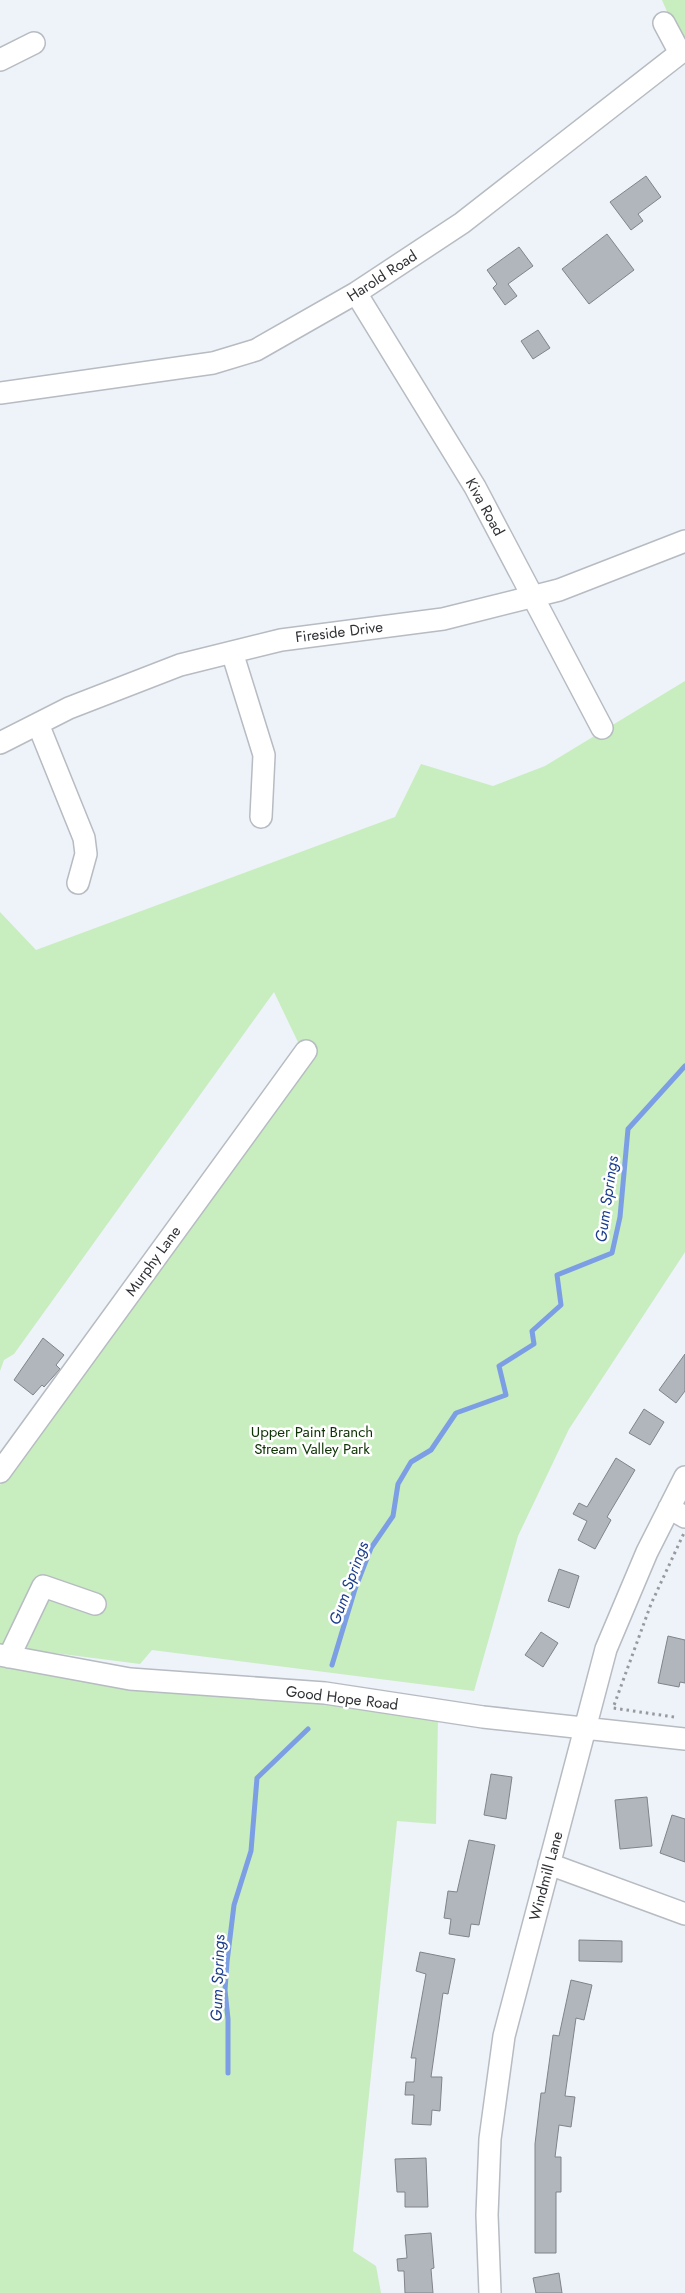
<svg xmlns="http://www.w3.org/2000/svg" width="685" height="2293" viewBox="0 0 685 2293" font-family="Jost,sans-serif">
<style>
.green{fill:#c8edbf}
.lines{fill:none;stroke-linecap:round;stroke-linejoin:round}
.stream{stroke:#7c9ee4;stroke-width:5}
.building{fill:#b1b5bc;stroke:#80848a}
.minor-casing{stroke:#b7bbc2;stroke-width:24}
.path{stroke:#96999e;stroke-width:3;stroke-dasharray:2.5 4;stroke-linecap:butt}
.minor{stroke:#fff;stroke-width:21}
.labels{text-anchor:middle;stroke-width:5;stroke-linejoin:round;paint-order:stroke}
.street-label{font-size:15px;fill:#303134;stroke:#fff}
.park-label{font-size:15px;fill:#0e3304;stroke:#fff}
.water-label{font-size:16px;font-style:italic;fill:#1b3d8e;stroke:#fff}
</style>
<rect width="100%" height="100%" fill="#eef2f9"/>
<!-- green -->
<path class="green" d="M662,0h23v53z
M685,681v571l-116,177 -51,107 -44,155 -322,-41 -12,14 -140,-18v-161l308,-422 -34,-71 -260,362 -10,6 -4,11v-459l36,38 359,-133 26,-53 72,22 52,-20z
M0,1659l438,59 -2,106 -39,-3 -44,430 23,15 5,27h-381z"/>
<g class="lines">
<!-- stream -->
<path class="stream" d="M332,1665l23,-76 16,-41 22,-32 5,-32 13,-22 20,-12 25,-37 50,-18 -7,-29 35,-22 -2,-13 29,-26 -4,-30 55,-22 8,-36 8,-88 57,-63
M228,2073v-54l-3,-29 2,-28 7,-57 17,-54 6,-73 51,-49"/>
</g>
<!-- building -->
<path class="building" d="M646,176l15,21 -23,17 5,7 -12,9 -21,-28z
M607,234l27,36 -45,34 -27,-35z
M519,247l14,19 -25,18 9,12 -12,9 -12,-17 4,-4 -10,-14z
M538,330l12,18 -17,11 -12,-18z
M43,1338l21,17 -8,10 4,4 -16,18 -2,-2 -9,10 -19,-15z
M685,1354v37l-9,12 -17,-13z
M644,1409l20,13 -14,23 -21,-12z
M616,1458l19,12 -28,47 4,3 -16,29 -17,-9 9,-19 -14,-7 6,-11 8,4z
M559,1569l20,7 -10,32 -21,-7z
M541,1632l17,11 -15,24 -18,-12z
M668,1636l17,4v43l-5,-1 -1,5 -21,-4z
M491,1774l21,3 -6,42 -22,-4z
M647,1797l5,49 -32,3 -5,-49z
M672,1815l13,4v43l-25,-9z
M469,1840l26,5 -16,80 -8,-1 -2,13 -20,-3 2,-15 -7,-1 4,-27 9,1z
M579,1940l43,1v21l-43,-1z
M420,1952l35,7 -7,35 -5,-1 -12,84h11l-2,34 -8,-1 -1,15 -19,-1 2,-29h-9l1,-13h8l2,-24h-5l15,-84 -10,-3z
M571,1980l21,5 -8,35 -8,-2 -11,78 10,1 -4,30 -12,-2 -4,32h6v35h-5v61h-21v-109l6,-51h4l8,-58 6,1z
M426,2158l2,49h-23v-15h-8l-2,-33z
M431,2233l3,35 -3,1 2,24h-28l-1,-22h-6l-1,-12 10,-1 -2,-23z
M559,2273l3,20h-26l-3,-15z"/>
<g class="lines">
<defs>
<path id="minor" d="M0,60l34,-17
M356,293l119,194 127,241
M0,393l213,-30 43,-13 100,-57 106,-70 218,-170 -16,-30
M232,652l32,103 -3,62
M38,724l46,114 2,16 -8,29
M0,743l69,-35 111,-43 101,-25 162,-21 116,-29 126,-49
M0,1472l306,-421
M669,1508l16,9
M0,1655l130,24 195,14 158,24 202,22
M9,1657l34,-71 52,18
M549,1864l136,50
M490,2293l-3,-78 3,-76 14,-103 102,-387 41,-97 38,-75"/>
</defs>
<!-- minor casing -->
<use href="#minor" class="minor-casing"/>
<!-- path -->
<path class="path" d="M674,1717l-61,-9 38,-104 33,-71"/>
<!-- minor -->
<use href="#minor" class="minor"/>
</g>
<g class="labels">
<!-- street labels -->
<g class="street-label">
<text transform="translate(382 276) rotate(-33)" y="5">Harold Road</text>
<text transform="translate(485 507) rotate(61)" y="5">Kiva Road</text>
<text transform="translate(339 632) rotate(-7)" y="5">Fireside Drive</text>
<text transform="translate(153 1261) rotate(-54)" y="5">Murphy Lane</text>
<text transform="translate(342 1698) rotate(7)" y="5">Good Hope Road</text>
<text transform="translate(546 1876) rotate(-75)" y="5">Windmill Lane</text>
</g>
<!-- park labels -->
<g class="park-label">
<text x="312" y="1437">Upper Paint Branch<tspan x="312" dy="17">Stream Valley Park</tspan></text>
</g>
<!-- water labels -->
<g class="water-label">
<text transform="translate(606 1199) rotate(-82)" y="6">Gum Springs</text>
<text transform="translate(348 1583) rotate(-70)" y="6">Gum Springs</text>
<text transform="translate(217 1978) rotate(-88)" y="6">Gum Springs</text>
</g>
</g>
</svg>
